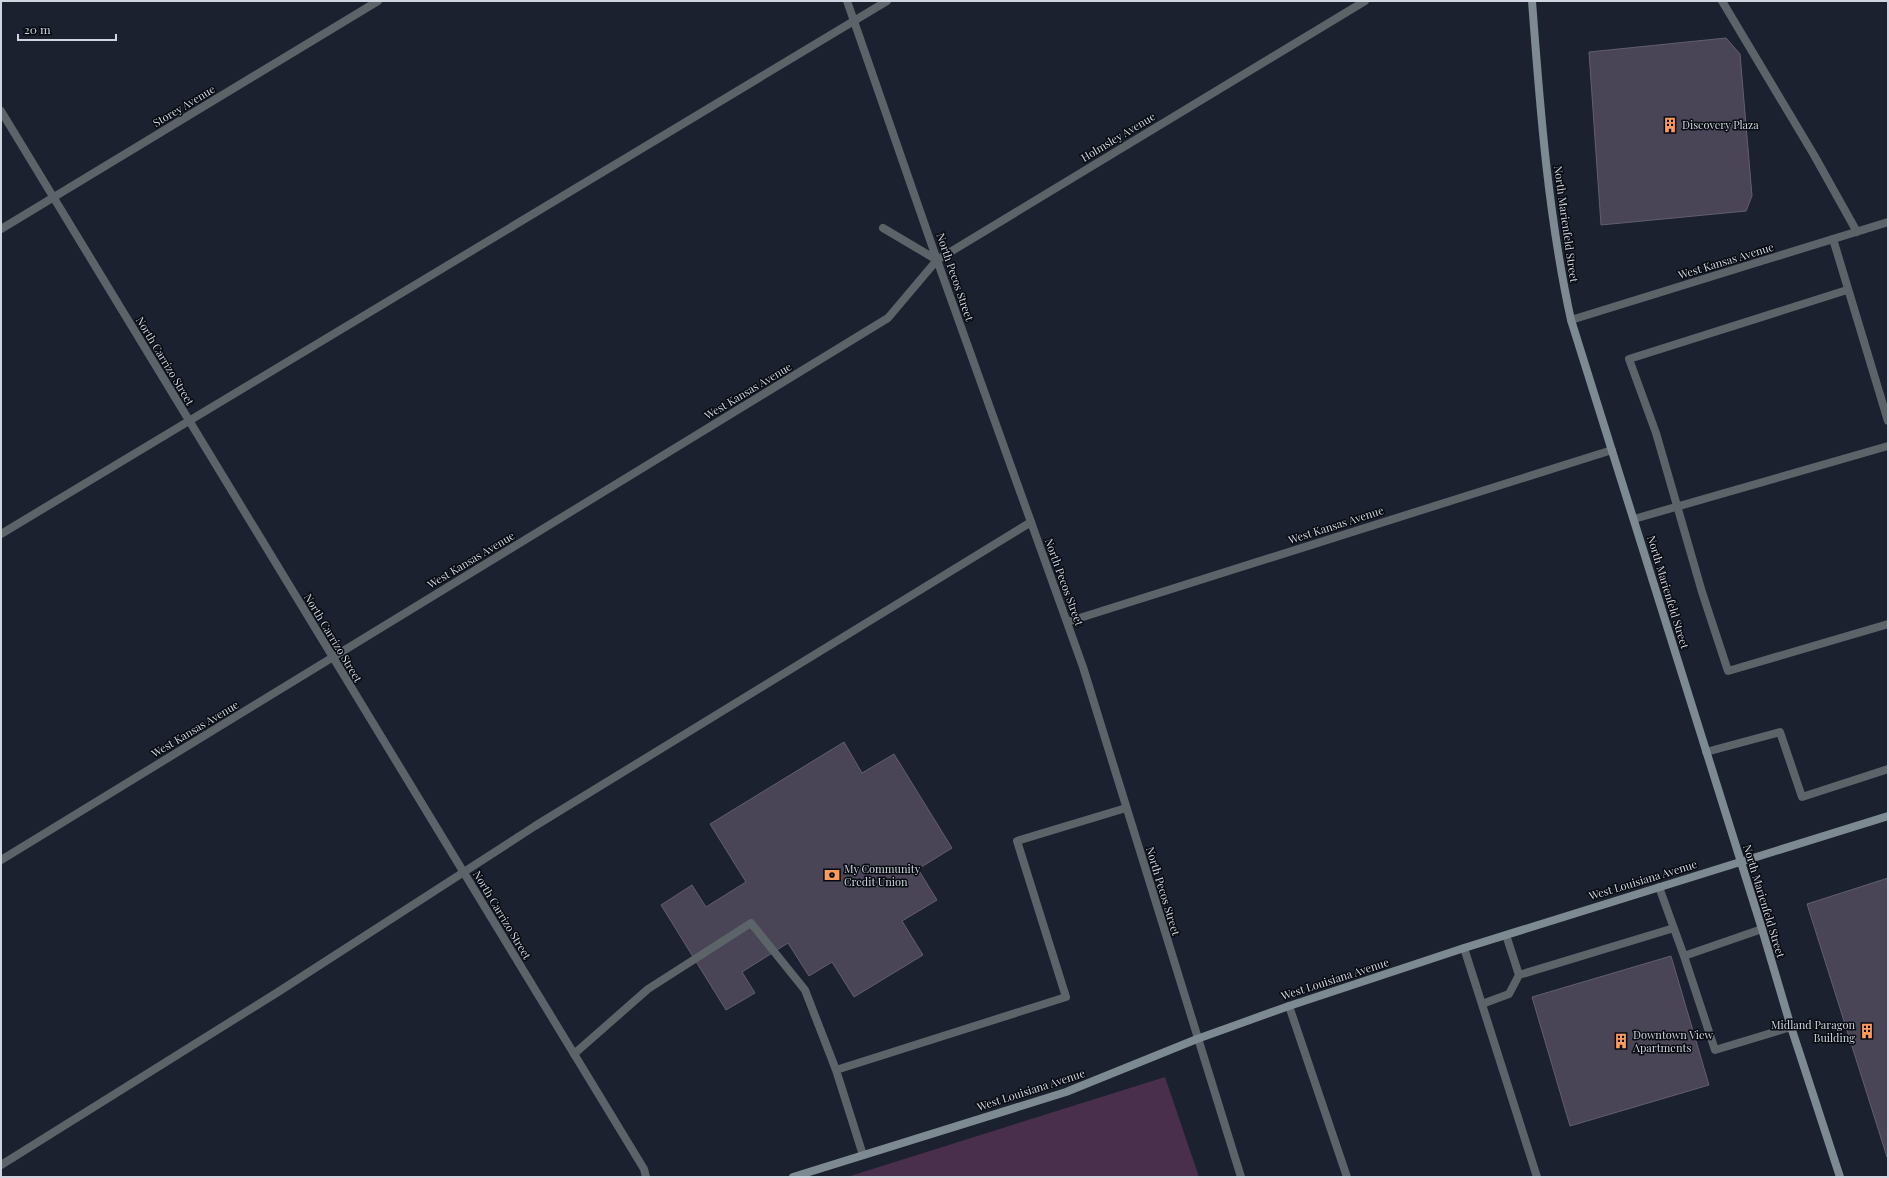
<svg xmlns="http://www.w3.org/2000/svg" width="1889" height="1178" viewBox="0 0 1889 1178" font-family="'Playfair Display',serif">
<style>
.green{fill:#492f4b}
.building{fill:#494556;stroke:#615e6f}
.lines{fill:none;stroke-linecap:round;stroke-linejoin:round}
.lane{stroke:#5c6469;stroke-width:8}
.street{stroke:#5c6469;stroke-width:8}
.secondary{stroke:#7d8a92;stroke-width:8}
.labels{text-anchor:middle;stroke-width:3;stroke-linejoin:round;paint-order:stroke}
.street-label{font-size:11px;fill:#d0d5df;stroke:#080b11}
.poi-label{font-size:11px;fill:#d0d5df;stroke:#080b11;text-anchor:start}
</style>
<rect width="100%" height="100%" fill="#1b212f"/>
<!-- green -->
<path class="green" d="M1165,1077l34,100h-352z"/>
<!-- building -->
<path class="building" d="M1726,38l14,16 12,142 -6,15 -145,14 -12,-173z
M844,742l18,31 32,-19 58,94 -34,21 19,31 -35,21 21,34 -69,42 -22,-35 -23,14 -21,-33 -46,29 13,21 -29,17 -65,-105 31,-20 14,22 40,-25 -36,-58z
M1888,878v279h-1l-80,-253z
M1671,956l38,129 -139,41 -38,-129z"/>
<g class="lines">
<!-- lane -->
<path class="lane" d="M1833,239l55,182
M1847,290l-218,69 27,74 46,159 26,79 160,-47
M1634,519l254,-73
M1,534l886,-533
M1706,752l74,-20 22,65 86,-28
M1659,887l25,69 78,-27
M1464,948l73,229
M1684,956l31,94 76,-23
M1519,975l155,-47
M1482,1004l27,-10 10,-19 -13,-40
M1289,1006l58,171
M574,1054l74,-65 103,-66 54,67 31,80
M863,1155l-27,-85 230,-73 -49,-156 109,-33
M1,1165l277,-173 257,-166 496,-304"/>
<!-- street -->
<path class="street" d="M847,1l90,259 146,407 158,510
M1722,1l92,154 43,77
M1,111l643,1058 2,8
M883,228l54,32 428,-259
M1,229l377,-228
M1571,320l317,-98
M1067,622l545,-172
M1,860l887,-542 49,-58"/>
<!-- secondary -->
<path class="secondary" d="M1532,1c8,107 16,214 39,319l191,609 29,98 49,150
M793,1177l273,-85 131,-53 92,-33 175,-58 424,-132"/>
</g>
<!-- icons -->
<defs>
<symbol id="building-bare" viewBox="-9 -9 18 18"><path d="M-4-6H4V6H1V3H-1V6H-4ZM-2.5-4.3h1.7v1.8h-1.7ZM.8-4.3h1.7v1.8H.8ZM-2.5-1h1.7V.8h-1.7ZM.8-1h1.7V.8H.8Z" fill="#ff9b5b" stroke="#080b11" stroke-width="2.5" paint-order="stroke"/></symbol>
<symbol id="bank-bare" viewBox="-9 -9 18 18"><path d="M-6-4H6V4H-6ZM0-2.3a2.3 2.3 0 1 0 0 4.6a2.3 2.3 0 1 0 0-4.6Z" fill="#ff9b5b" stroke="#080b11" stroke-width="2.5" paint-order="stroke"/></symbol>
</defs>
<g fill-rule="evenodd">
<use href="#building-bare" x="1659" y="114" width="22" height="22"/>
<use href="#bank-bare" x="821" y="864" width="22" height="22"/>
<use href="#building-bare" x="1856" y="1020" width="22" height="22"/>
<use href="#building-bare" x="1610" y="1030" width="22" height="22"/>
</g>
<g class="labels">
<!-- street labels -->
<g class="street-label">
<text transform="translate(184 106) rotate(-31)" y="4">Storey Avenue</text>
<text transform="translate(1118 137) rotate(-31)" y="4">Holmsley Avenue</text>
<text transform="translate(1566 224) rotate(82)" y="4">North Marienfeld Street</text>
<text transform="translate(1726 261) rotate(-17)" y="4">West Kansas Avenue</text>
<text transform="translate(955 277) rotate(71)" y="4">North Pecos Street</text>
<text transform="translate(165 361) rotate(59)" y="4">North Carrizo Street</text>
<text transform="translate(748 391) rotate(-31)" y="4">West Kansas Avenue</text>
<text transform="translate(1336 525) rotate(-18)" y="4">West Kansas Avenue</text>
<text transform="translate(471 560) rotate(-31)" y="4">West Kansas Avenue</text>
<text transform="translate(1064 582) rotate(70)" y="4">North Pecos Street</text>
<text transform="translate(1668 592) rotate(73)" y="4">North Marienfeld Street</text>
<text transform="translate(333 638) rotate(59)" y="4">North Carrizo Street</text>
<text transform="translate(195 729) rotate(-31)" y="4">West Kansas Avenue</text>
<text transform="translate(1643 880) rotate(-17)" y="4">West Louisiana Avenue</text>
<text transform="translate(1163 891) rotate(73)" y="4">North Pecos Street</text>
<text transform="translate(1764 901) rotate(73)" y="4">North Marienfeld Street</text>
<text transform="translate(502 915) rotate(59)" y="4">North Carrizo Street</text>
<text transform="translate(1335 979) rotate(-18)" y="4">West Louisiana Avenue</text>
<text transform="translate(1031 1090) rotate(-18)" y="4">West Louisiana Avenue</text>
</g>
<!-- poi labels -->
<g class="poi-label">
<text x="1682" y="129">Discovery Plaza</text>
<text x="844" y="873">My Community<tspan x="844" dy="13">Credit Union</tspan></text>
<text x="1855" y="1029" text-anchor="end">Midland Paragon<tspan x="1855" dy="13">Building</tspan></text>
<text x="1633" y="1039">Downtown View<tspan x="1633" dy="13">Apartments</tspan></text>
</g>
</g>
<!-- border -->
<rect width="1889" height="1178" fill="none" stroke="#d0d5df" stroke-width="4"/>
<!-- scale -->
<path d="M18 34v6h98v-6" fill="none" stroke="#d0d5df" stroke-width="2"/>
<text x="24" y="34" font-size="12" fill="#d0d5df" stroke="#080b11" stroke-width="3" paint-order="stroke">20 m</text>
</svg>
